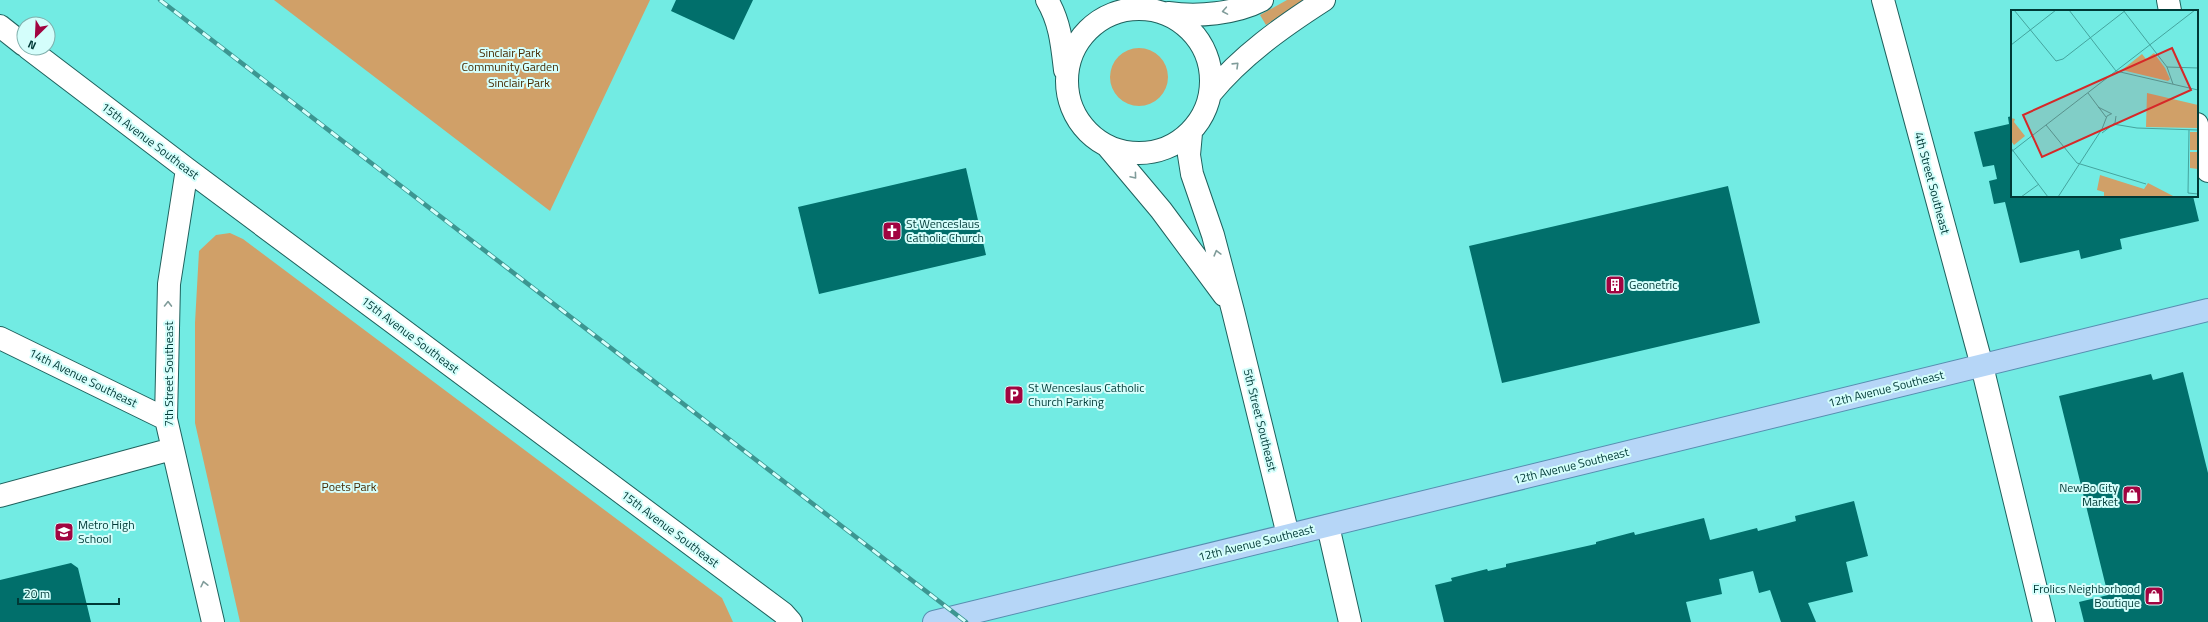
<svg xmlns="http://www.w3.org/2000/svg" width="2208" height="622" viewBox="0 0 2208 622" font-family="'Titillium Web',sans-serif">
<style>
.green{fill:#d0a068}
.building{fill:#016f6b}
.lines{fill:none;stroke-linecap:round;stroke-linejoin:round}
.minor-casing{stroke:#1f615d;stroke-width:24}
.major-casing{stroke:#578eb0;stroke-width:24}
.minor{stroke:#fff;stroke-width:22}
.major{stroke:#b6d6f7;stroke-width:22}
.rail-casing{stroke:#3c9691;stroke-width:4.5}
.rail{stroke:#d4fefb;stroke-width:3;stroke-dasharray:9;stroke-linecap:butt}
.oneway{stroke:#809c9a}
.labels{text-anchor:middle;stroke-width:4;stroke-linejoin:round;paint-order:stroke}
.park-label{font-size:12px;fill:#462900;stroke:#d4fefb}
.street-label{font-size:12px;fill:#003936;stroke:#d4fefb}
.poi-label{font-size:12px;fill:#003936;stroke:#d4fefb;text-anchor:start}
.inset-road{fill:none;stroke:#44a49e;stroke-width:1}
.view{fill:#d62828;fill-opacity:0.15;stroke:#d62828;stroke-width:2}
.inset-edge{fill:none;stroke:#003936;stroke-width:2}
</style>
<rect width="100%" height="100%" fill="#72ebe3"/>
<!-- green -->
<path class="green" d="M274,0h376l-100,211z
M1287,0h17l-38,25 -6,-10z
M1110 77a29 29 0 1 1 58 0a29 29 0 1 1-58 0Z
M230,233l13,6 479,359 11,24h-493l-45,-199v-100l4,-72 17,-16z"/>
<!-- building -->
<path class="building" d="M676,0h77l-19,40 -63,-29z
M2012,116v80h181l6,25 -79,18 2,10 -41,10 -2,-9 -59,13 -15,-61 -11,2 -5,-23 8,-2 -3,-14 -11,2 -9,-35 35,-8 -1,-7z
M966,168l20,87 -167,39 -21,-87z
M1728,186l32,137 -258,60 -33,-137z
M2183,372l25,101v149h-124l-5,-20 29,-7 -49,-199 92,-22 2,6z
M1854,501l14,55 -22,6 7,30 -45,11 8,19h-35l-11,-32 -11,3 -6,-22 -34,8 3,15 -36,8 5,20h-247l-9,-37 17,-4 -1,-3 36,-9 1,2 18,-4v-3l90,-20v-2l38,-10 1,3 69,-17 6,22 47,-12 1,3 38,-10 -1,-5z
M71,563l7,5 13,54h-91v-42z"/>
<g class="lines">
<defs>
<path id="minor" d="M1047,0c13,22 15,44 18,70
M1883,0l99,366 62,256
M2168,0l2,11
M1067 81a72 72 0 1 1 144 0a72 72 0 1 1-144 0Z
M1168,13c30,4 67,1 94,-13
M0,26l24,19
M28,48l159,121 596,444 8,9
M1210,94c31,-38 72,-67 114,-94
M2197,124l11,47
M1191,133l-2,22 3,19 21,61 20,76 55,224
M1108,147l53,63 63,85
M187,169l-18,115 -3,135 47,203
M0,338l166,81
M0,496l172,-47
M1328,526l22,96"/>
<path id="major" d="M934,622l1274,-312"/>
</defs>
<!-- minor casing -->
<use href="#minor" class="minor-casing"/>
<!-- major casing -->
<use href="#major" class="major-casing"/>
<!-- minor -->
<use href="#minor" class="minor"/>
<!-- major -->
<use href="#major" class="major"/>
<defs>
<path id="rail" d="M160,0l806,622"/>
</defs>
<!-- rail casing -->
<use href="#rail" class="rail-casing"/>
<!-- rail -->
<use href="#rail" class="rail"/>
</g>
<!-- one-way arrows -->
<defs><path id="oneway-chevron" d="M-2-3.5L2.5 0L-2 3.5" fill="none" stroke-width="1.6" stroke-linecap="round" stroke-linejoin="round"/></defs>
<g class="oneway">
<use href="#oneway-chevron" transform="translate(1225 11) rotate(170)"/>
<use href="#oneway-chevron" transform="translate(1236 65) rotate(-44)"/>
<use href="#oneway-chevron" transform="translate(1134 176) rotate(50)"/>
<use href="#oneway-chevron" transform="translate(1217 253) rotate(-105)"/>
<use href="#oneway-chevron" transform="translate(168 304) rotate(-89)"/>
<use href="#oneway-chevron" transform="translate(204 584) rotate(-103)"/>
</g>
<!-- icons -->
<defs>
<symbol id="church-square" viewBox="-11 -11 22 22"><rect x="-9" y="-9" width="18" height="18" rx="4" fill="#a10440" stroke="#d4fefb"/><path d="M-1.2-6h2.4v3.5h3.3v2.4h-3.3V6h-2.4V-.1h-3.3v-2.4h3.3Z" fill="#fff"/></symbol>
<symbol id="building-square" viewBox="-11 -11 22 22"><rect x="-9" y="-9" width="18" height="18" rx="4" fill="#a10440" stroke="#d4fefb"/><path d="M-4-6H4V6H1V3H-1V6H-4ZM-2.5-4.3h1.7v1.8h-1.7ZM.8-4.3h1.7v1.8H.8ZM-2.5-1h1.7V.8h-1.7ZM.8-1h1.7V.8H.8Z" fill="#fff"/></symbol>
<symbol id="parking-square" viewBox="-11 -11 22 22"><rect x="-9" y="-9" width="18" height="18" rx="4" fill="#a10440" stroke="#d4fefb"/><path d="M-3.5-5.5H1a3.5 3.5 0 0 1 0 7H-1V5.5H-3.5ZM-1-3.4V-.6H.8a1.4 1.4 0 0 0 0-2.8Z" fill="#fff"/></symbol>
<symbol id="shop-square" viewBox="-11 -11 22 22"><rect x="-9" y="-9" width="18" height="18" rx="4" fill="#a10440" stroke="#d4fefb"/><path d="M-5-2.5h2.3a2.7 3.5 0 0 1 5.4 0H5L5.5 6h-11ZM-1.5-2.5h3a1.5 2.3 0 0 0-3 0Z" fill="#fff"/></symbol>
<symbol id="school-square" viewBox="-11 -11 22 22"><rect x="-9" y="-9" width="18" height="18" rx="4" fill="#a10440" stroke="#d4fefb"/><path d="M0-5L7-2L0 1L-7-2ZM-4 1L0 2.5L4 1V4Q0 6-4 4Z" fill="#fff"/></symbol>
</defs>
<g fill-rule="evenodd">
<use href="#church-square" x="881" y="220" width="22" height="22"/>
<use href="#building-square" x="1604" y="274" width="22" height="22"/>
<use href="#parking-square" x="1003" y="384" width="22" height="22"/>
<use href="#shop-square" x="2121" y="484" width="22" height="22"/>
<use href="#school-square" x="53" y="521" width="22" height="22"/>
<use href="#shop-square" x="2143" y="585" width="22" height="22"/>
</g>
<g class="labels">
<!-- park labels -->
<g class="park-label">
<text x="510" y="57">Sinclair Park<tspan x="510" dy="14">Community Garden</tspan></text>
<text x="519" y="87">Sinclair Park</text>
<text x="349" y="491">Poets Park</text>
</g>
<!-- street labels -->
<g class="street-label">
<text transform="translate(150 141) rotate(37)" y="4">15th Avenue Southeast</text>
<text transform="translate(1932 183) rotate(75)" y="4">4th Street Southeast</text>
<text transform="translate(410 335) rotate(37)" y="4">15th Avenue Southeast</text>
<text transform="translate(169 374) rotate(-90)" y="4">7th Street Southeast</text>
<text transform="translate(83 378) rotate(26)" y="4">14th Avenue Southeast</text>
<text transform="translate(1886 389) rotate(-14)" y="4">12th Avenue Southeast</text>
<text transform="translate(1260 420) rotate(76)" y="4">5th Street Southeast</text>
<text transform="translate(1571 466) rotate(-14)" y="4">12th Avenue Southeast</text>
<text transform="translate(670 529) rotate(37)" y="4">15th Avenue Southeast</text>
<text transform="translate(1256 543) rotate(-14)" y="4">12th Avenue Southeast</text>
</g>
<!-- poi labels -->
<g class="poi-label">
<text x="906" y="228">St Wenceslaus<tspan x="906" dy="14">Catholic Church</tspan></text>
<text x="1629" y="289">Geonetric</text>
<text x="1028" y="392">St Wenceslaus Catholic<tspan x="1028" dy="14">Church Parking</tspan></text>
<text x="2118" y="492" text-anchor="end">NewBo City<tspan x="2118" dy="14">Market</tspan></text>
<text x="78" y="529">Metro High<tspan x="78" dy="14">School</tspan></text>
<text x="2140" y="593" text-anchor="end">Frolics Neighborhood<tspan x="2140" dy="14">Boutique</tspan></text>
</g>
</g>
<!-- overview -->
<g transform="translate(2011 10)">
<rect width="187" height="187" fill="#72ebe3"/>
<path d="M143,43l11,15 5,11 -2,2 -46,-11 20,-16 4,5zM136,83l51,12 -1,23 -51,-1zM0,108l4,1 -1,3 11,14 -11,9 -3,-4zM179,122h8v18h-8zM179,142h8v17l-8,-1zM89,165l44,14 4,-6 27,14h-71v-5l-7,-2z" fill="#d0a068"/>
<path class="inset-road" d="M3,0l42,51 7,-2 63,-49M58,0l47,61 82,19M112,0l27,35M0,35l45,-35M139,35l17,22 6,17M156,57l31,1M77,83l18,24M87,97l14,7M102,114l24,4 61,2M35,115l31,38 69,21M178,120l-1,63 10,1M91,123l13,-10 1,-7M0,138l37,49M0,142l184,-142M10,187l18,-13M47,187l44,-68 5,-13 4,-2"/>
<path class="view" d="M161,38l19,42 -149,67 -19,-42z"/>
<rect width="187" height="187" class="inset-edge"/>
</g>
<!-- north arrow -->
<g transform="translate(36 36) rotate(204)"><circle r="19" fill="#d4fefb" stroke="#7fafac"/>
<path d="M0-3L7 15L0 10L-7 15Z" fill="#a10440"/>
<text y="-6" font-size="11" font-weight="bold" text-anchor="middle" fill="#003936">N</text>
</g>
<!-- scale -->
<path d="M18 598v6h101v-6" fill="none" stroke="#003936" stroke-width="2"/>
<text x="24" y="598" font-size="12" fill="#003936" stroke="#d4fefb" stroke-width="3" paint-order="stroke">20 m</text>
</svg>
